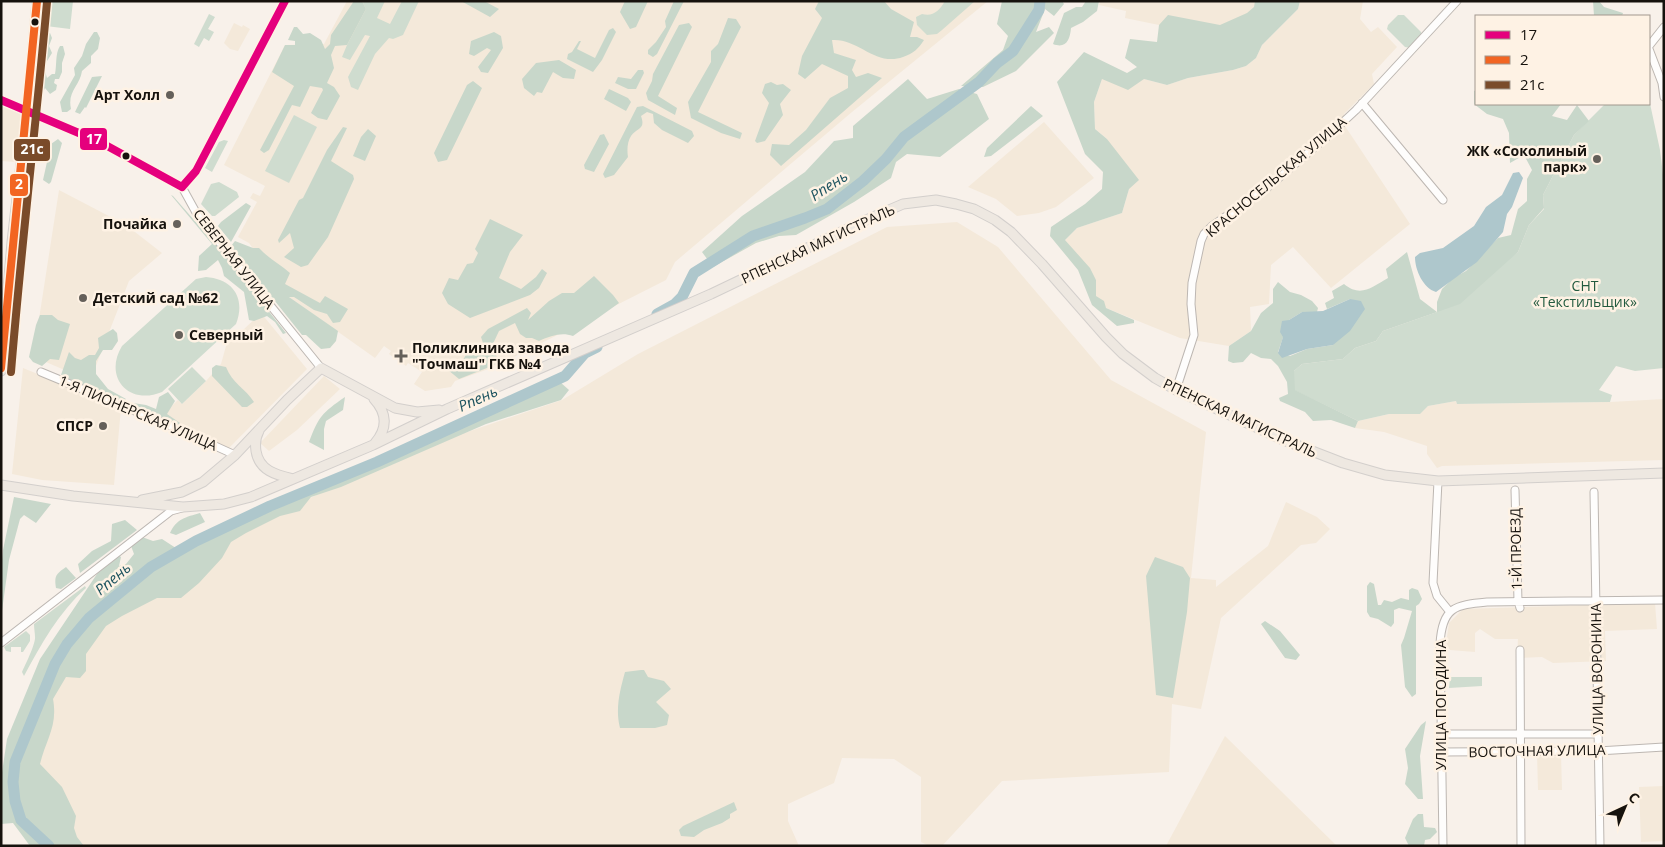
<svg xmlns="http://www.w3.org/2000/svg" width="1665" height="847" viewBox="0 0 1665 847" font-family="'Open Sans',sans-serif">
<style>
.built{fill:#f4e9da}
.green{fill:#cfdccf}
.forest{fill:#c8d7ca}
.water{fill:#aec7cc}
.lines{fill:none;stroke-linecap:round;stroke-linejoin:round}
.river{stroke:#aec7cc;stroke-width:11}
.minor-casing{stroke:#bdb7b2;stroke-width:9}
.major-casing{stroke:#d3cfcc;stroke-width:11}
.minor{stroke:#fefdfc;stroke-width:7}
.major{stroke:#eee8e1;stroke-width:9}
.bus-1-casing{stroke:#fef2e4;stroke-width:11}
.bus-2-casing{stroke:#fef2e4;stroke-width:11}
.bus-3-casing{stroke:#fef2e4;stroke-width:11}
.bus-1{stroke:#e5007d;stroke-width:8}
.bus-2{stroke:#f26522;stroke-width:8}
.bus-3{stroke:#7a4b2a;stroke-width:8}
.bus-dot{fill:#16120d;stroke:#fef2e4;stroke-width:2}
.poi-dot{fill:#65605a;stroke:#fef2e4;stroke-width:2}
.labels{text-anchor:middle;stroke-width:5;stroke-linejoin:round;paint-order:stroke}
.poi-label{font-size:14px;font-weight:bold;fill:#16120d;stroke:#fef2e4;text-anchor:end}
.street-label{font-size:14px;fill:#16120d;stroke:#fef2e4}
.park-label{font-size:14px;fill:#225a3f;stroke:#fef2e4}
.water-label{font-size:15px;font-style:italic;fill:#1d535f;stroke:#fef2e4}
.line-badge{stroke:#fef2e4;stroke-width:2}
.badge-label{font-size:14px;text-anchor:middle;font-weight:bold;fill:#fff}
</style>
<rect width="100%" height="100%" fill="#f8f1ea"/>
<!-- built -->
<path class="built" d="M347,1h641l-136,111 -177,150 -9,18 -172,87 -39,14 -4,6 -26,4 -11,-7 8,-12 -14,-9 -2,3 -17,-12 2,-3 -7,-5 -9,12 -86,-61 -40,-54 -11,-6 19,-35 -7,-4 3,-5 7,3 5,-10 -41,-21 61,-120 39,-1z
M1100,1h160l-8,43 -93,-12v-7l-34,-7 1,-7 -27,-6z
M1300,1h63l-3,18 11,13 7,-5 19,20 -25,27 2,10 -30,30 1,12 65,98 -79,64 -38,-41 -22,18 -2,39 -19,3 1,24 -22,15 -49,-8 -74,-30 -10,-12v-16l-31,-40 12,-12 45,-15 7,-24 -22,-50 -12,-10 -1,-27 8,-23h42l23,6 21,-7 45,-8 13,-4 10,-8 6,-13 36,-36z
M234,23l8,4 1,-2 7,4 -12,22 -8,-2 -6,-6z
M1,105l20,9 -5,48 -15,-1z
M1044,122l50,56 -38,29 -17,6 -22,3 -21,-17 -28,-12z
M59,190l67,35 36,28 -33,28 -39,100 -58,-25 7,-37z
M957,222l41,25 113,133 95,52 -15,146 25,2v7l52,-41 18,-44 31,15 13,12 -14,14 -15,2 -80,73 -20,91 -29,-5 -3,68 -167,9 -60,65h-13l-8,-4v-65l-27,-18 -52,-1 -8,25 -46,21v17l11,25h-739l-41,-49 29,-105 46,-74 103,-68 217,-100 148,-50 76,-46 249,-127z
M261,313l46,56 -78,79 -68,-32 17,-16 4,4 24,-23 15,-17 5,-18z
M23,368l98,40 -7,77 -72,-5 -30,-6z
M324,376l16,13 -43,41 -28,21 -9,-8z
M1664,399v61l-222,6 -5,2 -10,-14v-8l-43,-14 -29,-4 3,-7 31,-7h30l9,-8 28,-5 1,3 153,-2z
M1655,603l2,26 -52,2 1,30 -53,2 -11,-6 -25,1 1,-19h-23l-15,-10 -5,4v19l-25,-2 -4,-7 3,-20 14,-14z
M1225,736l112,110h-171z
M1537,754h24l1,36h-24z
M1664,786v55l-23,1 -2,-55z"/>
<!-- green -->
<path class="green" d="M49,1h24l-3,28 -24,-3z
M364,1h21l-8,17 13,6 12,-23h17l-16,34 -10,4 -4,-1 -14,16 -17,36 -7,-3 -3,-10 22,-41 -5,-1 -15,25 -8,-3 5,-12 19,-36 -3,-6z
M945,1h30l-33,29 -5,4 -10,1 -10,-10 -1,-8 6,-3c11,3 17,-3 23,-13z
M209,14l6,3 -7,12 6,3 -5,9 -5,-3 -5,9 -5,-3z
M1398,15h6l17,17 1,5 -11,11 -6,-1 -18,-18 1,-4z
M1649,99l11,51 4,33v185l-29,3 -19,-5 -17,24 13,5 -2,7 -153,2 -1,-3 -28,5 -8,8h-31l-31,7 -64,-31v-19l8,-7 41,-5 12,-11 21,-7 7,-10 54,-19 81,-60 11,-27 15,-16 -1,-14 31,-60 31,-31h44z
M294,115l23,12 -28,56 -24,-12z
M224,140l4,1 -16,31 -7,-4 14,-26z
M219,182l18,10 2,5 -24,19h-3l-11,-12 10,-20z
M206,277c27,2 40,21 30,47l-74,68c-33,14 -59,-15 -40,-46l74,-67z
M192,367l14,14 -24,23 -14,-15z
M85,586l1,2c-27,24 -45,56 -62,88l-2,-4c3,-6 14,-29 13,-35 0,-4 -1,-8 -1,-13z
M26,631l4,4v6l-7,11h-2v-5h-10v5l-5,-1 -2,-4z
M1450,677h32v9l-33,2z"/>
<!-- forest -->
<path class="forest" d="M354,1h8l4,8 -19,36 -12,1 -4,9 3,13 -7,15 7,4 6,9 -13,24 -9,-2 -7,-5 12,-23 -1,-2 -12,-2 -10,21 -8,-2 -23,45 -5,3 -4,-3 34,-64 -22,-14 13,-27h10v-4l-7,-1 6,-13h3l6,7 7,-1 11,7 4,9 5,-5 1,-9z
M461,1h23l15,8 -9,8z
M625,1h23l-12,26 -6,2 -10,-17z
M674,1h10l-27,53 -4,3 -5,-3v-4l8,-8 10,-15 -1,-6z
M819,1h65l7,8 23,13 -4,15h7l7,3c-6,9 -10,13 -21,17 -27,10 -45,-19 -71,-17l2,13 22,7 -4,10 4,7 12,-4 14,5 -101,88 -11,-11 2,-11 17,1 17,-15 24,-32 18,-10v-12l-26,-12 -17,15 -7,-5 4,-18 20,-38 -7,-9z
M1002,1h60l2,3 -10,12 -9,-7 -9,23 13,-5 5,6 -38,38 -33,16 -22,-1 42,-36 5,-14 -11,-12z
M1086,1h13l-2,10 -14,11 -12,6c-1,12 -5,21 -18,16l11,-31 12,-6h6z
M1255,1h45l-2,8 -36,36 -6,13 -10,8 -13,4 -45,8 -21,7 -23,-6 -16,11 -26,-11 -8,23 1,27 12,10 32,41 -10,9 -7,24 -45,15 -12,12 25,28 6,12v16l8,5 2,7 28,12v3l-17,3 -25,-21 -14,-35 -28,-34 1,-9 34,-23 17,-15 1,-17 -18,-18 -28,-72 27,-30 43,21 10,-6 -12,-9 5,-19 27,3 2,-17 9,-10 52,10 27,-12 7,-6z
M1593,1h6l5,6 19,6 -1,3h-28z
M728,18l8,1 5,8 -43,85 44,21 -2,6 -19,-6 -30,-15 -3,-16 23,-40v-11l7,-7z
M689,23l3,4 -34,69 19,12 -2,7 -27,-15 -2,-7 6,-12 1,-7 26,-49z
M613,28l3,4 -14,28 -9,12 -26,-13 1,-5 4,-2 7,-11h2l-4,8 18,9 14,-28z
M94,32h3l3,6 -2,11 -7,7v7l-9,8c-2,15 -15,20 -11,38l-4,3h-5l-2,-10 15,-27 -1,-7 8,-12 4,-12z
M494,32l7,4 2,12 -15,25 -7,-1 -3,-5 13,-17 -4,-2 -13,8 -5,-2 2,-13z
M50,33l2,5 -3,8 3,7 -8,13 -7,-5 1,-4 5,-8 -3,-9 4,-5z
M60,46h3l2,8 -3,9v9l-3,7h-4l-1,4 3,2 -1,5 -6,4 -5,-6 -4,8 -2,-24 6,-1 2,7 5,-4h3c2,-10 0,-20 5,-28z
M559,60l17,10 -2,9 -11,-1 -10,-6 -11,21 -5,-1 -3,4 -10,-8 -2,-9 14,-16z
M638,70h5l1,3 -8,16h-8l-13,-6 3,-6 13,2z
M102,76l-16,32 -1,-1 -5,7 -5,-2 17,-35z
M908,79l19,20 32,-10 18,5 12,25 -49,38 -33,-3 -11,8 -5,16 -37,24 -58,33 -17,1 -23,7 -43,24 -11,-15 40,-36 63,-44 29,-31 19,-3v-12z
M473,81l9,7 -35,72 -9,2 -4,-9 33,-68z
M771,82l6,3 6,-1 8,6 -11,14 3,11 -18,26 -8,2 -2,-2 14,-38 -7,-10 3,-9z
M609,89l19,9 3,4 -5,9 -22,-12z
M1476,90v14h85l-9,12 15,4 10,-15 12,16 -15,14 -31,60 1,13 -15,17 -11,27 -58,52 -77,27 -7,10 -21,7 -12,11 -41,5 -8,7 1,19 63,31 -3,7 -24,-8 -18,1 -8,-9 -25,-11 -1,-3 9,-4 -1,-12 -9,-16 -7,-7 -10,-1 -10,-5 -8,9 -10,1 -5,-2 1,-15 22,-15 10,-18 12,-10v-14l5,-7 12,10 11,3 11,6 6,7 -1,4h-15l-13,8 -11,32 12,4 17,-7 26,-4 17,-46 -23,10 -2,-6 9,-5 -2,-7 12,-7c17,14 28,3 44,-6l-2,-9 21,-17 13,47 17,13v-10l5,-13 11,-11 13,-7 32,-33 13,-3 7,-26 9,-8v-22l5,-9 -8,-15 -14,8 -1,-30 -6,-14 -16,-5 -13,-10v-13z
M643,106l49,25 2,5 -6,7 -26,-13 -8,-7 -1,-9 -6,-2 -6,4c5,14 -4,11 -10,20 -4,6 -4,15 -3,21l-14,18 -9,3 -2,-4 34,-67z
M1031,106l12,10 -52,40 -7,1 3,-9z
M343,127l4,1 -16,33 22,14 1,4 -26,58 -20,28 -7,2 -17,-10 10,-9 -4,-15 -11,10 -1,-3 21,-40 4,-2 24,-48z
M368,129l8,7 -11,25 -12,-5 8,-19z
M604,134l5,10 -15,28 -9,-3 -1,-4 16,-30z
M58,139l4,4 -11,39 -2,2 -6,-4 8,-36z
M171,195l2,1 43,49 70,88 -3,1 -8,-12 -8,-6 -13,5 -5,-1 -5,-28 -20,-16 -2,-8 -4,-8 -12,10 -8,1 1,-15 13,-12z
M246,203l5,3 -20,36 -13,-16 3,-4z
M490,219l33,16 -13,17 -11,26 22,11 15,-12 6,-8 5,4 -8,15 -9,7 -60,23 -22,-14 -6,-11 7,-15 9,2 9,-16 6,-1 5,-10 -3,-4z
M235,241l18,7h6c10,11 21,16 31,25l-5,11 35,19 5,-7 23,13 -8,13 -7,1 -6,-9 -13,-4 -20,-13h-5l49,34 -2,10 -6,7 -9,1 -15,-14h-4l-71,-89z
M594,276l19,19 6,8 -46,33c-12,-4 -22,0 -34,5l-7,-3h-6l-6,-4 -5,-11 -16,8 -8,17 7,10 -1,6 -38,15 -11,-9 3,-9 11,1 7,-13 4,2 2,5 11,-4 -5,-15 7,-8 39,-21 4,5 -3,7 21,-19 13,-8h12z
M40,315h12l6,5 12,4 -11,36 -9,-1 -8,7 -9,-4 -4,-5 7,-32z
M113,329l4,4 1,8 -6,9h-9l-7,11v13l12,15 18,10 -3,4 -62,-28 8,-23 6,6 6,2 8,-5h6l4,-7 -1,-10z
M216,365l10,2c6,16 20,22 28,35l-7,5h-5l-30,-31v-8z
M560,382l9,8 -8,10 -75,24 -145,63 -30,10 -11,14 -20,5 -34,17 -15,9 -9,16 -23,25 -18,15h-24l-35,18 -16,10 -20,28v17l-6,7 -14,-1 -13,22c5,27 -7,40 -13,65l22,23 14,29 -2,12 3,9 7,9h-54l-17,-23 -12,1v-45l6,-40 33,-80 57,-85 21,-19 3,2 -2,9 7,-2 8,-10 -3,-8 11,-9 11,4 9,-2 20,13c57,-33 119,-55 180,-81 66,-29 132,-59 198,-89z
M168,392l7,9 -8,13 13,9 -3,5 -46,-21 2,-4 13,2 10,4 3,-12z
M345,397l-2,13 -17,11 -2,8v21l-15,-8c10,-26 13,-29 36,-45z
M14,497l37,7 -15,19 -12,-8 -4,4 -11,41 -8,58v-49l2,-19z
M200,513l5,9 -29,13 -6,-2c6,-14 16,-16 30,-20z
M125,520l12,10 -57,43 -2,-9 14,-13 19,-10 1,-17z
M1155,557l28,10 7,11 -3,34 -14,86 -17,-3 -10,-119z
M66,567l10,11 -15,11 -5,-1c-2,-12 0,-14 10,-21z
M1370,582l4,2 4,21h3l3,-5 8,2 9,-4 8,2v-10l3,-2 6,2 4,9 -3,5 -3,2v88l-4,3 -7,-10 -4,-42 3,-7 8,-27 -13,-3 -5,2v13l-3,4 -13,-8 -8,-2 -3,-5v-26z
M1265,621l15,10 20,24 -4,5 -11,-2 -24,-34z
M641,670h3l4,7 16,4 7,8 -15,13 13,13 -2,10 -12,3h-35c-5,-19 0,-38 5,-56z
M1426,721l-6,35 3,43h-5l-13,-15 3,-16 -3,-19 16,-24z
M734,802l3,8 -7,4v4l-8,5 -18,7 -10,7 -13,-1 -2,-6 4,-4z
M1418,814h5l1,13 11,1 2,4 -7,7 -5,1 -1,6h-15l-4,-8 8,-19z"/>
<!-- water -->
<path class="water" d="M1519,172l4,6 -11,29 -5,7 -4,18 -26,30 -41,30c-13,-4 -21,-22 -21,-35l5,-4 23,-5 31,-22 12,-19 16,-12 11,-22z
M1350,299l11,2 4,8 -15,22 -17,14 -26,4 -25,9 -4,-5 5,-16 -3,-5 2,-11 7,-1 13,-8 21,-1z"/>
<g class="lines">
<!-- river -->
<path class="river" d="M657,314l18,-10 7,-7 12,-24 59,-37 52,-18 22,-9 36,-28 23,-22 18,-22 75,-55 18,-19 16,-12 26,-41 1,-9
M49,846l-28,-26 -6,-19 -2,-19 2,-20 40,-98 12,-20 22,-26 62,-51 45,-26 74,-35 107,-44 188,-86 20,-23 12,-6"/>
<defs>
<path id="minor" d="M1649,46l15,-19
M1649,49l13,34 2,14
M1,100l99,42 82,45 16,29 123,152
M1362,103l81,97
M182,187l14,-16 89,-170
M41,372l128,53 66,30
M1176,390l18,-55 -3,-31 1,-21 9,-42 3,-7 8,-8 55,-38 62,-53 27,-25 101,-109
M1438,481l-5,102 4,13 13,16
M1515,490l3,111 2,7
M1594,492l6,354
M1,643l170,-132 11,-3
M1520,650l1,196
M1441,734h156
M1441,752l157,-1 66,-4
M1443,846l-3,-202c2,-37 15,-39 47,-42l177,-2"/>
<path id="major" d="M1,371l11,-129 16,-139 9,-102
M374,399c13,14 14,29 1,44
M259,431c-4,7 -4,13 -3,20 3,20 21,24 37,28
M1,485l72,11 110,11 41,-3 27,-7 122,-52 74,-36 264,-115 155,-74 37,-16 33,-4 20,4 18,5 21,11 16,12 31,32 64,73 17,17 32,24 21,12 105,49 62,24 42,12 53,6 226,-8
M142,500l40,-8 21,-10 32,-27 52,-55 34,-32 74,40 22,4 22,-2"/>
</defs>
<!-- minor casing -->
<use href="#minor" class="minor-casing"/>
<!-- major casing -->
<use href="#major" class="major-casing"/>
<!-- minor -->
<use href="#minor" class="minor"/>
<!-- major -->
<use href="#major" class="major"/>
<defs>
<path id="bus-1" d="M1,100l99,42 82,45
M182,187l14,-16 89,-170"/>
<path id="bus-2" d="M1,368c11,-122 25,-244 36,-367"/>
<path id="bus-3" d="M11,372c10,-124 25,-247 36,-370"/>
</defs>
<!-- bus-1 casing -->
<use href="#bus-1" class="bus-1-casing"/>
<!-- bus-2 casing -->
<use href="#bus-2" class="bus-2-casing"/>
<!-- bus-3 casing -->
<use href="#bus-3" class="bus-3-casing"/>
<!-- bus-1 -->
<use href="#bus-1" class="bus-1"/>
<!-- bus-2 -->
<use href="#bus-2" class="bus-2"/>
<!-- bus-3 -->
<use href="#bus-3" class="bus-3"/>
</g>
<!-- markers -->
<g class="bus-dot">
<circle cx="35" cy="22" r="4.5"/>
<circle cx="126" cy="156" r="4.5"/>
</g>
<g class="poi-dot">
<circle cx="170" cy="95" r="5"/>
<circle cx="1597" cy="159" r="5"/>
<circle cx="177" cy="224" r="5"/>
<circle cx="83" cy="298" r="5"/>
<circle cx="179" cy="335" r="5"/>
<path d="M398.5 348.5h5v5h5v5h-5v5h-5v-5h-5v-5h5z"/>
<circle cx="103" cy="426" r="5"/>
</g>
<g class="labels">
<!-- poi labels -->
<g class="poi-label">
<text x="160" y="100">Арт Холл</text>
<text x="1587" y="156">ЖК «Соколиный<tspan x="1587" dy="16">парк»</tspan></text>
<text x="167" y="229">Почайка</text>
<text x="93" y="303" text-anchor="start">Детский сад №62</text>
<text x="189" y="340" text-anchor="start">Северный</text>
<text x="412" y="353" text-anchor="start">Поликлиника завода<tspan x="412" dy="16">"Точмаш" ГКБ №4</tspan></text>
<text x="93" y="431">СПСР</text>
</g>
<!-- street labels -->
<g class="street-label">
<text transform="translate(1276 177) rotate(-40)" y="5">КРАСНОСЕЛЬСКАЯ УЛИЦА</text>
<text transform="translate(818 244) rotate(-25)" y="5">РПЕНСКАЯ МАГИСТРАЛЬ</text>
<text transform="translate(234 259) rotate(52)" y="5">СЕВЕРНАЯ УЛИЦА</text>
<text transform="translate(138 413) rotate(23)" y="5">1-Я ПИОНЕРСКАЯ УЛИЦА</text>
<text transform="translate(1240 418) rotate(25)" y="5">РПЕНСКАЯ МАГИСТРАЛЬ</text>
<text transform="translate(1516 549) rotate(-91)" y="5">1-Й ПРОЕЗД</text>
<text transform="translate(1597 669) rotate(-91)" y="5">УЛИЦА ВОРОНИНА</text>
<text transform="translate(1441 705) rotate(-90)" y="5">УЛИЦА ПОГОДИНА</text>
<text transform="translate(1537 751) rotate(-1)" y="5">ВОСТОЧНАЯ УЛИЦА</text>
</g>
<!-- park labels -->
<g class="park-label">
<text x="1585" y="291">СНТ<tspan x="1585" dy="16">«Текстильщик»</tspan></text>
</g>
<!-- water labels -->
<g class="water-label">
<text transform="translate(829 186) rotate(-33)" y="5">Рпень</text>
<text transform="translate(478 399) rotate(-24)" y="5">Рпень</text>
<text transform="translate(113 579) rotate(-40)" y="5">Рпень</text>
</g>
</g>
<g class="line-badge">
<rect x="79" y="127" width="29" height="24" rx="5" fill="#e5007d"/>
<rect x="13" y="138" width="38" height="24" rx="5" fill="#7a4b2a"/>
<rect x="9" y="173" width="20" height="24" rx="5" fill="#f26522"/>
</g>
<g class="badge-label">
<text x="94" y="144">17</text>
<text x="32" y="154">21с</text>
<text x="19" y="189">2</text>
</g>
<!-- border -->
<rect width="1665" height="847" fill="none" stroke="#16120d" stroke-width="5"/>
<!-- legend -->
<rect x="1475" y="15" width="175" height="90" fill="#fef2e4" stroke="#a1988e"/>
<rect x="1485" y="31" width="25" height="8" fill="#e5007d" stroke="#a1988e"/>
<text x="1520" y="40" font-size="15" fill="#16120d">17</text>
<rect x="1485" y="56" width="25" height="8" fill="#f26522" stroke="#a1988e"/>
<text x="1520" y="65" font-size="15" fill="#16120d">2</text>
<rect x="1485" y="81" width="25" height="8" fill="#7a4b2a" stroke="#a1988e"/>
<text x="1520" y="90" font-size="15" fill="#16120d">21с</text>
<!-- north arrow -->
<g transform="translate(1625 807) rotate(44)" stroke="#fef2e4" stroke-width="4" paint-order="stroke">
<path d="M0-4L9 19L0 12L-9 19Z" fill="#16120d"/>
<text y="-8" font-size="14" font-weight="bold" text-anchor="middle" fill="#16120d">С</text>
</g>
</svg>
